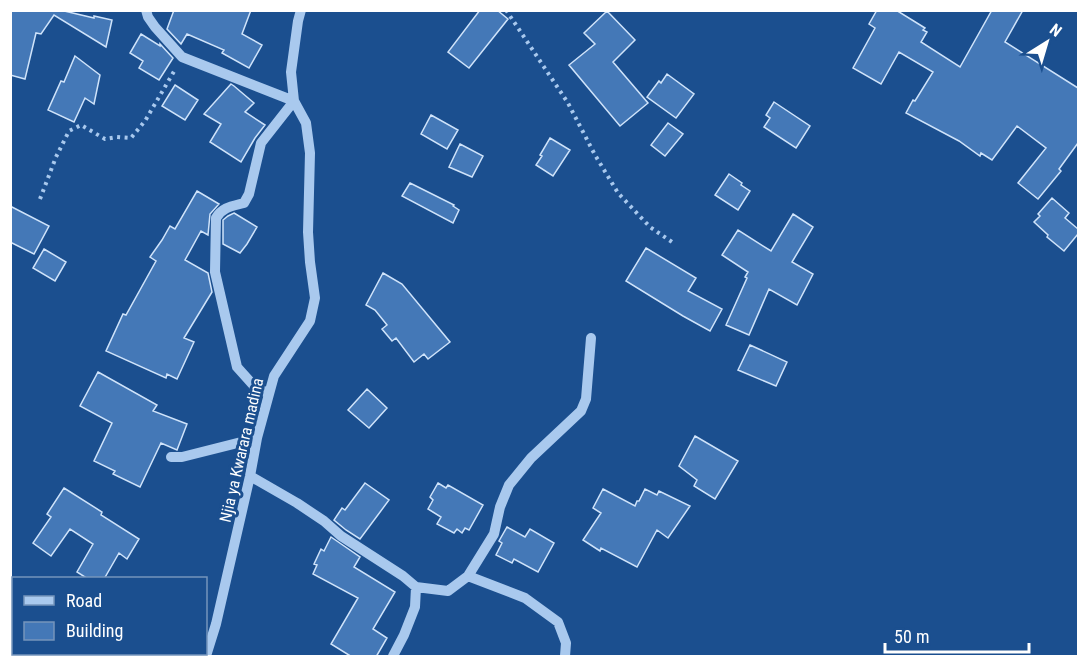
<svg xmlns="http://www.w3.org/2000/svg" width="1089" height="667" viewBox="0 0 1089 667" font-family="'Roboto Condensed',sans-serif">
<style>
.building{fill:#4478b7;stroke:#cfe3fa;stroke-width:1.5}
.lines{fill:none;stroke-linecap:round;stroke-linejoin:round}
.path{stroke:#a9c9ee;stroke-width:4;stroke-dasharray:3 4.5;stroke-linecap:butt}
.minor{stroke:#a9c9ee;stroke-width:10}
.labels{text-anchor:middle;stroke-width:6;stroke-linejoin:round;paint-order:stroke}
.street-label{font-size:16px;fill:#fff;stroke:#1b4f8f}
</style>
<rect width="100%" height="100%" fill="#1b4f8f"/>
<!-- building -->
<path class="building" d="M10,10h50l34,8v-2l18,4 -6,27 -52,-32 -13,19 -5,-1 -11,46 -15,-4z
M174,10h77l-9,24 20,11 -13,23 -27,-15 2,-3 -37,-16 -6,10 -14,-15z
M480,10h17l11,9 -39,49 -21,-16z
M877,10h19l29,18 -2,2 4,2 -6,10 39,25 32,-57h31l-18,32 73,46v55l-19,26 2,2 -23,28 -20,-16 28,-35 -29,-22 -25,34 -11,-7 -1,3 -21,-15 -53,-28 7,-13 2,1 18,-29 -34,-20 -18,32 -28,-16 22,-40 -6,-4z
M607,11l28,29 -22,22 35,41 -28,23 -51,-61 26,-21 -11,-11z
M141,34l19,12v-2l13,14 -14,22 -20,-12 4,-7 -13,-8z
M75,56l25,19 -6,29 -9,-6 -11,24 -26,-12 13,-29 3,1z
M667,74l27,20 -18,24 -29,-21 12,-16 2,2z
M231,84l3,2 20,17 -9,9 20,13 -10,13 -14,24 -31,-20 11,-18 -17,-10z
M175,85l23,15 -13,20 -23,-14z
M774,102l36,24 -14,22 -32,-21 6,-9 -4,-3z
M431,115l27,15 -11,19 -26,-15z
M668,123l15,11 -18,22 -14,-11z
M550,138l20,12 -17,26 -17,-11 6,-9 -2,-1z
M460,144l23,12 -11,21 -23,-10z
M729,174l13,9 -1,2 9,6 -12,19 -23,-15z
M410,183l44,22 -1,1 6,4 -6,13 -51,-27z
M197,191l22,13 -9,10 -2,21 -7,-4 -16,29 23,13 4,19 -28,46 10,4 -17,37 -10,-5 -1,4 -60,-27 17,-37 3,1 30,-54 -6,-4 12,-17 8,-14 5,3z
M1052,198l17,15 -4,5 13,11v5l-14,17 -17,-14 1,-2 -14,-13 6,-6 -2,-2z
M10,206l39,20 -15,28 -24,-12z
M234,213l23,14 -10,17 -7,9 -17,-9v-24l5,-4z
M793,214l20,13 -21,35 21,12 -16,31 -28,-16 -20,46 -23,-10 21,-47 -2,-1 3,-5 -26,-17 16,-25 33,21z
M646,248l50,30 -8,13 34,18 -12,22 -27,-15 -57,-35z
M44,249l22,13 -11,19 -22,-13z
M383,273l19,11 48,58 -22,17 -4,-5 -10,8 -18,-24 -4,3 -10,-12 5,-4 -12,-15 -9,-5z
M750,345l37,17 -11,24 -38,-16z
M98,372l59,33 -4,6 34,13 -10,26 -16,-7 -21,44 -27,-13 2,-3 -21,-10 18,-38 -32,-17z
M367,389l20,19 -18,20 -21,-18z
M695,436l43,25 -23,38 -21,-13 3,-6 -18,-14z
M365,483l24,17 -29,39 -14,-9 -12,-10 8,-12 3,2z
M438,483l8,5 2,-3 35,20 -14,25 -4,-2 -3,5 -5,-4 -3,4 -17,-9 4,-7 -13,-8 5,-9 -3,-3z
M64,488l38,24 -1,3 38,24 -12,20 -8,-6 -15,26h-16l-11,-7 16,-28 -23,-15 -19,27 -18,-13 18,-26 -4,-3z
M603,489l32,17 2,-5h2l6,-12 12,6 2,-4 31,15 -22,32 -11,-8 -20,37 -36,-19 -1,3 -17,-11 18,-27 -8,-5z
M507,527l18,10 5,-8 24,14 -16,29 -24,-13 -2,4 -16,-8 6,-12 -3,-2z
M331,537l29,20 -6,10 41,25 -22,37 14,9 -11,19h-24l-21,-13 27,-46 -45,-24 4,-9 -3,-1 7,-15 3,2z"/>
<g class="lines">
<!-- path -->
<path class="path" d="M506,10l62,93 27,52 23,38 32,34 22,15
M40,199l16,-42 13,-26 12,-6 24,14 12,-2 14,1 14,-17 31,-53"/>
<!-- minor -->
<path class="minor" d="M146,10l2,7 7,10 27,30 112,44 -33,42 -12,51 -5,9c-11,3 -22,4 -28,15l-1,54 22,95 17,19 15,8
M171,457h11l75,-19
M250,476l47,27 27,18 17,15 62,40 13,11 -1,20 -11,28 -11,21
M468,576l57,22 33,24 8,21 -1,13
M416,587l32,4 20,-15 26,-42 6,-27 9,-22 22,-27 50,-47 5,-12 5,-61
M10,647l4,1
M31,654l9,2
M206,656l10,-32 34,-148 7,-38 17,-62 36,-55 5,-23 -5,-36 -2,-30 2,-79 -4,-30 -12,-22 -3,-29 7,-51 3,-11"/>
</g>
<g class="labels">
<!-- street labels -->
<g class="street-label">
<text transform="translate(241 450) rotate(-77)" y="6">Njia ya Kwarara madina</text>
</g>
</g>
<!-- border -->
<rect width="1089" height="667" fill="none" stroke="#ffffff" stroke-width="24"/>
<!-- legend -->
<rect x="12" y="577" width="195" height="78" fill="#1b4f8f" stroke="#7695bc" stroke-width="1.5"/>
<rect x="24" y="596" width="30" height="9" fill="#a9c9ee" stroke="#7695bc" stroke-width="1.5"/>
<text x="66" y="607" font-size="18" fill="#ffffff">Road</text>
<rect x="24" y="622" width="30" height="18" fill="#4478b7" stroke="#7695bc" stroke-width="1.5"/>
<text x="66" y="637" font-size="18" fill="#ffffff">Building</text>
<!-- north arrow -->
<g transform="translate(1047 42) rotate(37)" stroke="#1b4f8f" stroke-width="4.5" paint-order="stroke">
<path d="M0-4.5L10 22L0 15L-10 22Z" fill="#ffffff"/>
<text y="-9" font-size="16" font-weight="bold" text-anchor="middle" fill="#ffffff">N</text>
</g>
<!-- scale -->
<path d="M885 643v9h144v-9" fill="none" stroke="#ffffff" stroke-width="3"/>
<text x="894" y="643" font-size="18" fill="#ffffff" stroke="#1b4f8f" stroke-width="4.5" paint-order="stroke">50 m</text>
</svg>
